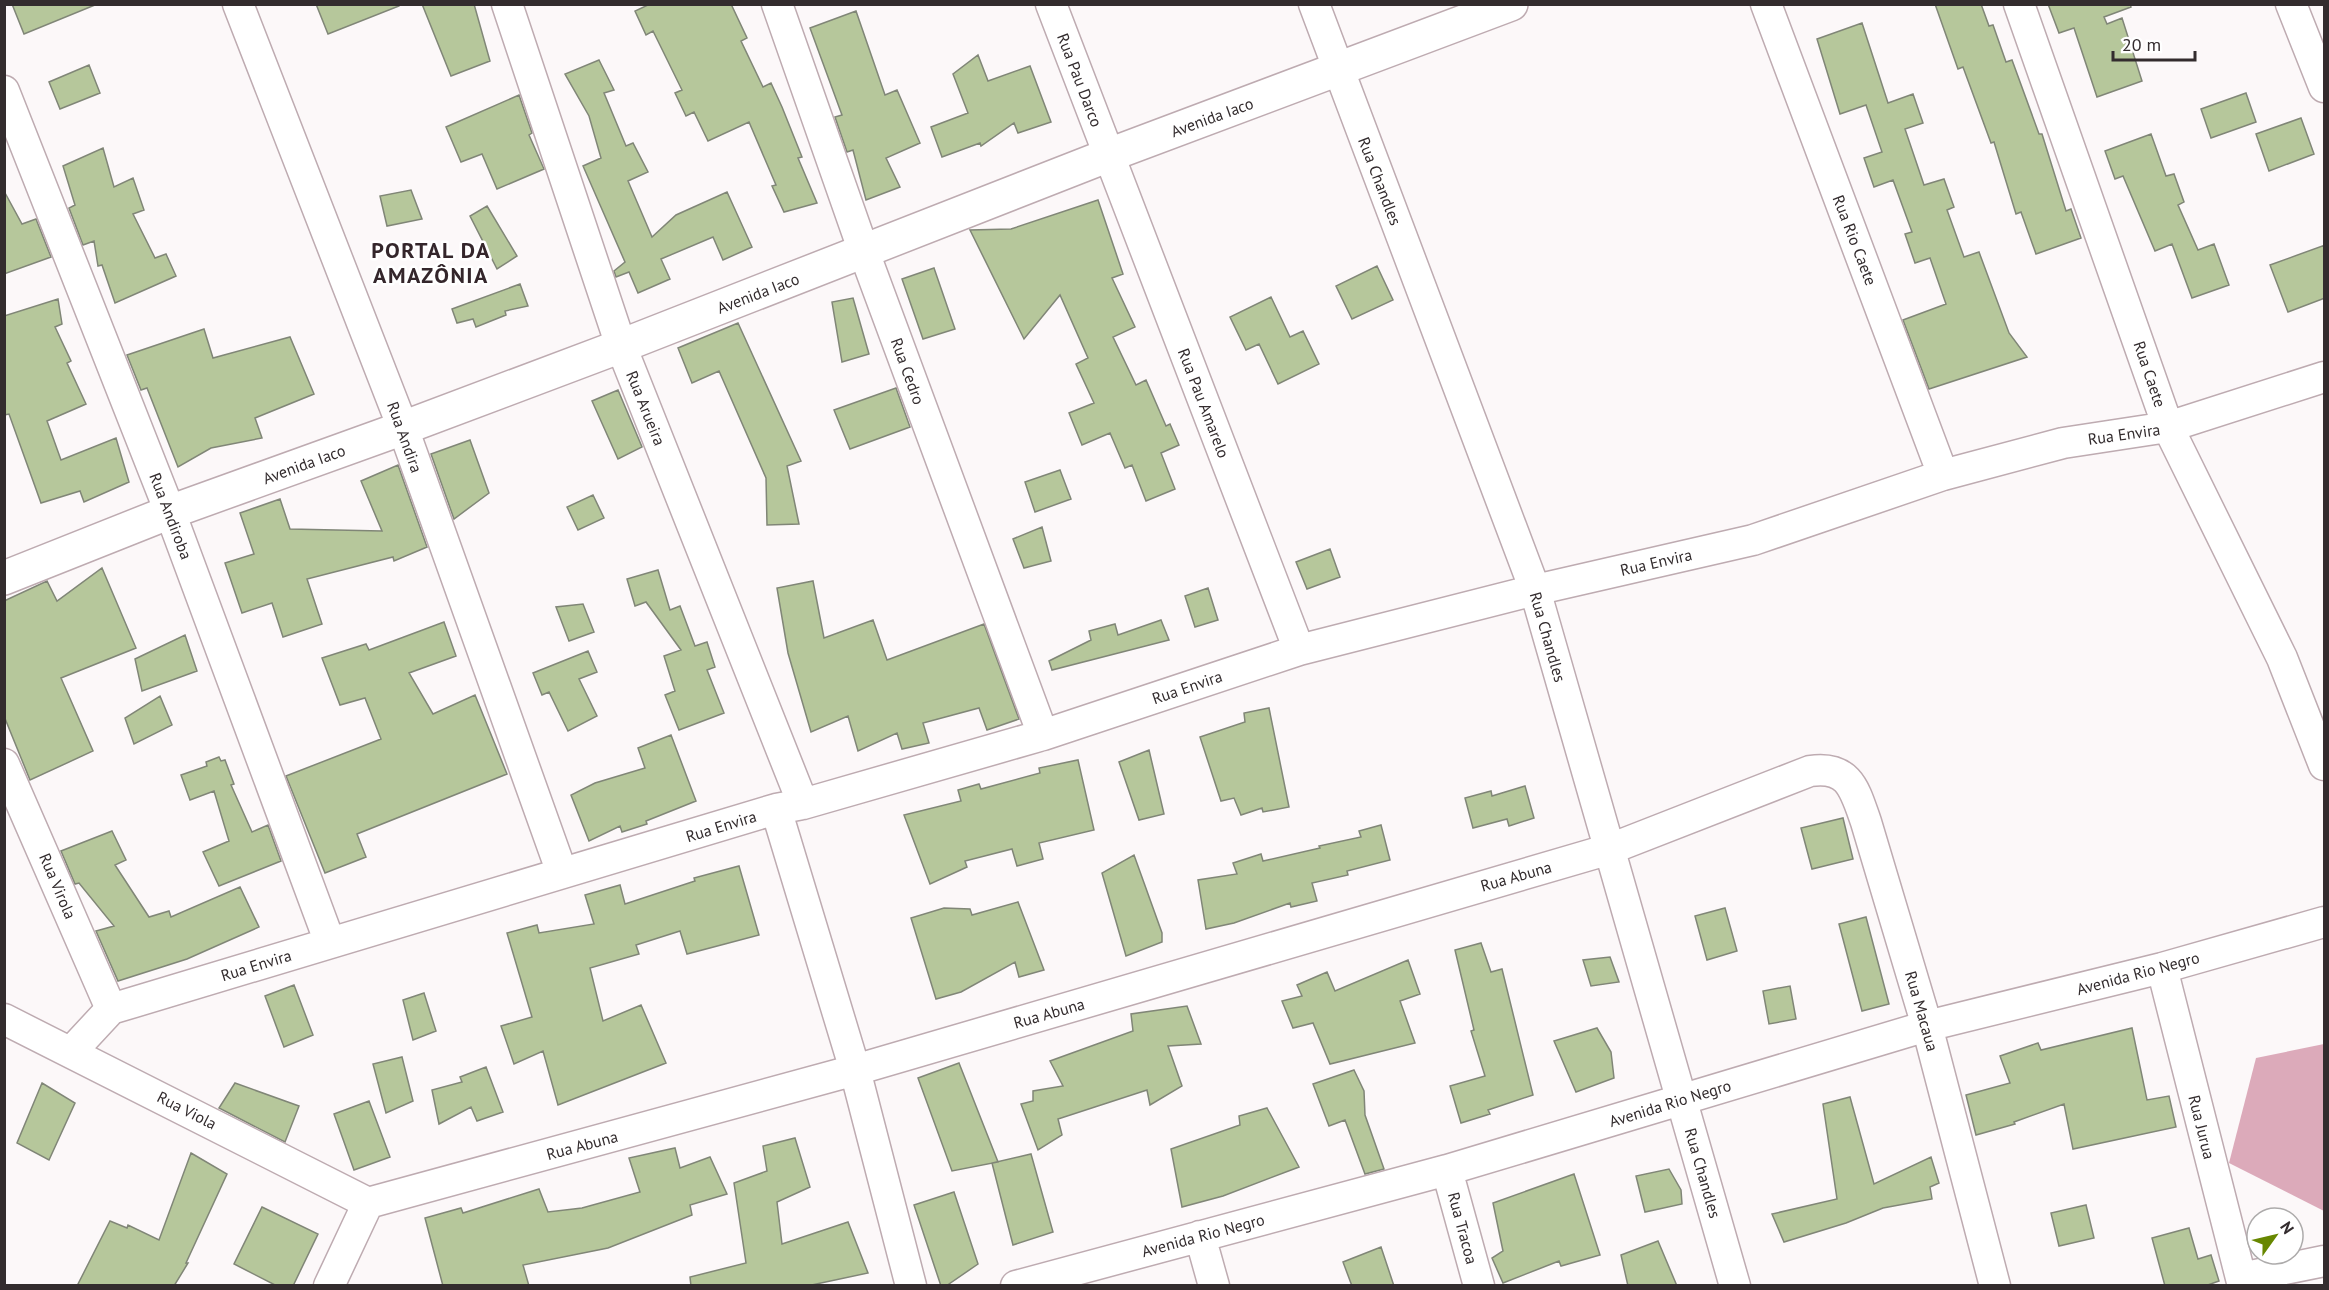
<svg xmlns="http://www.w3.org/2000/svg" width="2329" height="1290" viewBox="0 0 2329 1290" font-family="'PT Sans',sans-serif">
<style>
.forest{fill:#dcaaba}
.building{fill:#b6c79b;stroke:#808677;stroke-width:1.5}
.lines{fill:none;stroke-linecap:round;stroke-linejoin:round}
.minor-casing{stroke:#beabb1;stroke-width:33}
.tertiary-casing{stroke:#beabb1;stroke-width:36}
.minor{stroke:#fff;stroke-width:30}
.tertiary{stroke:#fff;stroke-width:33}
.labels{text-anchor:middle;stroke-width:5;stroke-linejoin:round;paint-order:stroke}
.street-label{font-size:16px;fill:#332c2e;stroke:#fff}
.district-label{font-size:22px;font-weight:bold;letter-spacing:1.5px;fill:#34262b;stroke:#fff}
</style>
<rect width="100%" height="100%" fill="#fcf8f9"/>
<!-- forest -->
<path class="forest" d="M2324,1044v167l-95,-48 27,-105z"/>
<!-- building -->
<path class="building" d="M12,4h83v1l-71,29z
M316,4h83v2l-71,28z
M422,4h52l16,57 -39,15z
M650,4h81l16,34 -6,3 22,46 8,-4 11,24 20,50 -4,1 19,45 -33,9 -12,-26 4,-1 -27,-63 -41,19 -14,-29 -8,4 -11,-23 7,-3 -29,-59 -7,4 -11,-24z
M1935,4h46l8,22 4,-1 13,37 6,-2 27,74h3l24,77 5,-2 10,29 -45,16 -15,-42 -5,2 -22,-72 -3,1 -28,-76 -5,2z
M2048,4h82l1,3 -27,10 3,7 15,-6 20,63 -45,16 -23,-69 -15,5z
M856,11l29,84 12,-5 23,53 -34,15 14,29 -34,13 -13,-50 -6,2 -12,-35 7,-2 -32,-87z
M1862,23l26,80 25,-9 10,29 -18,6 19,56 20,-6 10,28 -7,3 17,47 15,-5 30,81 18,24 -98,32 -26,-69 43,-16 -16,-46 -15,5 -10,-29 7,-2 -19,-52 -19,7 -10,-29 18,-6 -16,-47 -26,9 -23,-75z
M978,55l10,26 42,-15 21,56 -33,11 -4,-10 -33,23 -1,-3 -38,14 -11,-30 37,-14 -15,-39z
M599,60l15,30 -10,3 22,53 7,-3 15,29 -20,9 24,56 24,-22 51,-23 25,55 -29,13 -10,-23 -52,22 9,20 -32,14 -9,-21 -13,5 -2,-6 11,-9 -42,-96 18,-8 -12,-42 -24,-42z
M89,65l11,28 -40,16 -11,-27z
M2246,93l10,29 -45,16 -10,-29z
M519,95l13,38 -3,2 15,34 -47,20 -15,-35 -21,8 -15,-35z
M2301,118l13,36 -45,17 -13,-37z
M2151,134l15,42 8,-2 10,28 -6,3 20,45 16,-6 15,41 -37,13 -20,-54 -17,7 -32,-75 -8,3 -10,-28z
M103,148l11,39 19,-9 11,32 -11,4 22,44 11,-4 10,22 -61,27 -13,-38 -4,1 -4,-25 -11,4 -14,-37 6,-3 -12,-39z
M411,190l11,29 -35,7 -7,-30z
M4,191l18,33 14,-5 15,38 -47,17z
M1098,200l25,74 -11,4 23,49 -22,10 23,48 10,-5 20,46 4,-2 9,21 -18,8 14,36 -29,12 -14,-36 -7,3 -15,-35 -28,12 -13,-32 25,-10 -18,-39 12,-6 -28,-63 -36,44 -54,-109 41,-1z
M487,206l30,50 -20,13 -27,-53z
M2325,245v53l-37,14 -18,-47z
M1377,266l16,34 -41,19 -16,-33z
M934,268l21,61 -32,10 -21,-60z
M520,284l8,22 -23,5 1,4 -30,12 -3,-8 -16,4 -5,-14z
M1271,297l19,40 13,-6 16,33 -41,20 -19,-40 -13,6 -16,-33z
M853,298l16,56 -27,8 -10,-60z
M58,299l4,25 -7,3 16,34 -4,2 19,41 -39,17 14,39 55,-22 13,44 -45,20 -4,-11 -39,12 -32,-89 -5,1v-99z
M738,323l63,138 -14,5 12,58 -32,1 -1,-47 -47,-107 -27,12 -14,-35z
M204,329l9,29 77,-21 24,57 -59,24 7,20 -51,10 -33,19 -31,-79 -6,2 -14,-35z
M896,388l14,39 -60,22 -16,-39z
M618,390l24,57 -24,12 -26,-58z
M470,440l19,53 -35,26 -23,-65z
M398,465l29,82 -33,14 -1,-4 -86,22 15,45 -39,13 -11,-34 -30,10 -17,-50 29,-9 -14,-41 40,-14 10,30 92,2 -21,-50z
M1060,470l11,29 -36,13 -10,-30z
M593,495l11,23 -26,12 -11,-23z
M1042,527l9,34 -27,7 -11,-29z
M1330,549l10,28 -33,12 -11,-27z
M102,568l34,80 -75,30 32,73 -63,29 -26,-64v-115l43,-20 10,20z
M658,570l12,40 10,-4 15,40 12,-4 8,25 -8,3 17,43 -45,17 -14,-35 10,-4 -11,-35 17,-6 -35,-48 -11,4 -8,-27z
M813,581l11,57 49,-18 14,40 97,-36 35,95 -32,11 -8,-22 -56,15 6,20 -27,6 -5,-16 -39,18 -10,-35 -37,16 -23,-79 -11,-65z
M1208,588l10,32 -23,7 -10,-31z
M583,604l11,28 -25,9 -13,-34z
M1161,620l8,20 -117,30 -3,-9 42,-21 -2,-9 26,-7 3,11z
M444,622l12,34 -47,17 24,41 42,-19 32,79 -150,60 9,23 -41,16 -39,-97 95,-37 -16,-41 -25,7 -18,-47 44,-14 3,6z
M185,635l12,36 -55,20 -7,-32z
M588,651l9,21 -18,7 18,37 -29,15 -19,-39 -7,3 -9,-22z
M160,696l12,29 -38,19 -9,-26z
M1269,708l20,99 -26,5 -1,-4 -21,7 -7,-17 -13,3 -21,-64 45,-15 -1,-9z
M671,735l25,66 -50,20 1,3 -25,8 -2,-6 -31,15 -18,-46 24,-12 50,-15 -7,-20z
M1149,750l15,64 -25,6 -20,-58z
M219,757l2,4 4,-1 9,24 -3,1 21,47 16,-7 13,36 -62,25 -16,-34 26,-11 -15,-50 -24,9 -9,-25 26,-9 -1,-4z
M1078,760l16,70 -55,13 4,16 -26,7 -5,-17 -47,12 2,6 -37,17 -26,-69 57,-14 -3,-11 21,-6 2,5 59,-16 -1,-5z
M1525,786l9,32 -25,8 -2,-7 -34,9 -8,-30 26,-7 1,5z
M1843,818l10,41 -41,10 -11,-41z
M1381,825l9,35 -43,11 1,4 -36,8 5,18 -26,6 -1,-4 -56,20 -28,6 -8,-49 39,-6 -4,-11 28,-9 2,7 57,-13 -1,-2 42,-9 -2,-6z
M112,831l14,29 -11,5 34,52 20,-6 2,6 69,-30 19,40 -72,32 -69,22 -22,-50 18,-5 -35,-43 -4,1 -14,-33z
M1134,855l28,78v9l-36,14 -24,-83z
M739,866l20,69 -72,19 -7,-23 -44,14 3,9 -49,14 13,53 38,-16 25,58 -108,42 -15,-54 -29,13 -13,-38 31,-9 -25,-84 30,-8 2,8 55,-9 -9,-29 35,-10 5,19 70,-23 -1,-3z
M1018,902l26,68 -25,7 -4,-15 -54,30 -25,7 -25,-81 33,-10 26,1 2,6z
M1725,908l12,43 -30,9 -12,-44z
M1866,917l23,87 -27,7 -23,-87z
M1481,943l10,29 11,-3 31,126 -45,15 2,4 -29,9 -11,-37 35,-10 -14,-45 3,-1 -19,-80z
M1610,957l9,25 -28,4 -8,-26z
M1408,960l12,34 -20,7 15,42 -85,21 -17,-41 -20,5 -11,-27 20,-5 -5,-11 30,-13 8,19z
M294,985l19,50 -29,12 -19,-51z
M1790,986l6,33 -27,5 -6,-33z
M424,993l12,38 -23,9 -10,-40z
M1187,1006l14,38 -33,2 14,40 -32,19 -3,-15 -89,29 4,16 -24,15 -17,-46 12,-3v-10l30,-5 -13,-25 83,-30 -2,-17z
M1597,1028l14,24 3,26 -38,14 -22,-51z
M2132,1028l15,72 22,-4 7,31 -103,22 -9,-45 -50,18 1,2 -39,11 -10,-40 44,-12 -10,-27 38,-13 3,7z
M402,1057l11,44 -27,12 -13,-49z
M959,1063l39,99 -46,9 -34,-93z
M486,1067l17,45 -26,9 -6,-14 -32,17 -7,-34 30,-8 -2,-5z
M1354,1070l10,21 1,24 19,54 -19,5 -20,-54 -16,6 -16,-42z
M42,1083l33,20 -26,57 -32,-17z
M235,1083l64,23 -14,36 -66,-34z
M1850,1097l24,87 57,-27 8,26 -9,4 2,12 -49,9 -37,15 -62,19 -12,-28 65,-15 -14,-95z
M369,1101l21,56 -36,13 -20,-56z
M1267,1108l32,59 -76,29 -41,11 -11,-58 69,-24 -1,-9z
M795,1138l15,49 -33,15 5,42 66,-22 20,51 -61,13h-116l-1,-9 56,-14 -12,-80 33,-12 -4,-25z
M675,1148l5,20 30,-11 17,37 -37,11 2,10 -84,33 -85,17 6,21h-86l-18,-68 36,-10 2,5 76,-24 9,23 34,-4 58,-16 -11,-34z
M191,1153l36,21 -41,89h2l-14,23h-97l33,-65 17,7 1,-3 31,15z
M1031,1154l22,78 -40,13 -21,-82z
M1669,1169l12,21 1,14 -37,8 -9,-36z
M1574,1174l26,81 -39,11 -2,-5 -56,22 -11,-25 11,-7 -10,-48z
M954,1192l24,72 -32,22h-5l-27,-81z
M2086,1205l8,33 -35,8 -8,-33z
M262,1207l56,27 -25,52h-16l-43,-22z
M2189,1228l9,31 13,-4 8,26 -14,5h-40l-13,-48z
M1658,1241l19,45h-49l-7,-31z
M1381,1247l13,39h-42l-9,-24z"/>
<g class="lines">
<defs>
<path id="minor" d="M238,4l165,424 159,445
M507,4l114,342 182,458
M777,4l87,248 179,483
M1051,4l248,646
M1314,4l221,586 200,696
M1766,4l177,471
M2019,4l149,423 114,231 42,107
M2291,4l33,83
M4,91l166,421 160,431
M4,764l107,245
M776,809l79,261 56,216
M2162,968l81,318
M4,1019l364,184
M72,1051l39,-42 665,-200 27,-5 240,-69 256,-85 236,-60 218,-50 190,-65 120,-32 105,-16 156,-50
M1447,1170l32,116
M1200,1236l14,50
M2241,1278l83,-17
M329,1286l39,-83 487,-133 755,-221 200,-78c40,-6 45,20 56,51l61,204 68,260
M1016,1286l431,-116 480,-144 235,-58 162,-46"/>
<path id="tertiary" d="M4,578l166,-66 233,-84 218,-82 488,-191 402,-151"/>
</defs>
<!-- minor casing -->
<use href="#minor" class="minor-casing"/>
<!-- tertiary casing -->
<use href="#tertiary" class="tertiary-casing"/>
<!-- minor -->
<use href="#minor" class="minor"/>
<!-- tertiary -->
<use href="#tertiary" class="tertiary"/>
</g>
<g class="labels">
<!-- street labels -->
<g class="street-label">
<text transform="translate(1080 80) rotate(69)" y="6">Rua Pau Darco</text>
<text transform="translate(1212 117) rotate(-20)" y="6">Avenida Iaco</text>
<text transform="translate(1380 181) rotate(69)" y="6">Rua Chandles</text>
<text transform="translate(1855 240) rotate(69)" y="6">Rua Rio Caete</text>
<text transform="translate(758 293) rotate(-21)" y="6">Avenida Iaco</text>
<text transform="translate(908 371) rotate(70)" y="6">Rua Cedro</text>
<text transform="translate(2150 374) rotate(71)" y="6">Rua Caete</text>
<text transform="translate(1204 403) rotate(69)" y="6">Rua Pau Amarelo</text>
<text transform="translate(646 408) rotate(68)" y="6">Rua Arueira</text>
<text transform="translate(2124 434) rotate(-8)" y="6">Rua Envira</text>
<text transform="translate(405 437) rotate(70)" y="6">Rua Andira</text>
<text transform="translate(304 464) rotate(-20)" y="6">Avenida Iaco</text>
<text transform="translate(171 516) rotate(69)" y="6">Rua Andiroba</text>
<text transform="translate(1656 562) rotate(-13)" y="6">Rua Envira</text>
<text transform="translate(1548 637) rotate(74)" y="6">Rua Chandles</text>
<text transform="translate(1187 687) rotate(-19)" y="6">Rua Envira</text>
<text transform="translate(721 826) rotate(-17)" y="6">Rua Envira</text>
<text transform="translate(1516 876) rotate(-16)" y="6">Rua Abuna</text>
<text transform="translate(58 886) rotate(67)" y="6">Rua Virola</text>
<text transform="translate(256 965) rotate(-17)" y="6">Rua Envira</text>
<text transform="translate(2138 973) rotate(-15)" y="6">Avenida Rio Negro</text>
<text transform="translate(1922 1011) rotate(74)" y="6">Rua Macaua</text>
<text transform="translate(1049 1013) rotate(-16)" y="6">Rua Abuna</text>
<text transform="translate(1670 1103) rotate(-17)" y="6">Avenida Rio Negro</text>
<text transform="translate(187 1110) rotate(27)" y="6">Rua Viola</text>
<text transform="translate(2202 1127) rotate(76)" y="6">Rua Jurua</text>
<text transform="translate(582 1145) rotate(-15)" y="6">Rua Abuna</text>
<text transform="translate(1703 1173) rotate(74)" y="6">Rua Chandles</text>
<text transform="translate(1463 1228) rotate(75)" y="6">Rua Tracoa</text>
<text transform="translate(1203 1235) rotate(-15)" y="6">Avenida Rio Negro</text>
</g>
<!-- district labels -->
<g class="district-label">
<text x="431" y="258">PORTAL DA<tspan x="431" dy="25">AMAZÔNIA</tspan></text>
</g>
</g>
<!-- border -->
<rect width="2329" height="1290" fill="none" stroke="#332c2e" stroke-width="12"/>
<!-- north arrow -->
<g transform="translate(2275 1236) rotate(56)"><circle r="28" fill="#ffffff" stroke="#adabab" stroke-width="1.5"/>
<path d="M0-4.5L10 22L0 15L-10 22Z" fill="#678700"/>
<text y="-9" font-size="16" font-weight="bold" text-anchor="middle" fill="#332c2e">N</text>
</g>
<!-- scale -->
<path d="M2113 51v9h82v-9" fill="none" stroke="#332c2e" stroke-width="3"/>
<text x="2122" y="51" font-size="18" fill="#332c2e" stroke="#ffffff" stroke-width="4.5" paint-order="stroke">20 m</text>
</svg>
